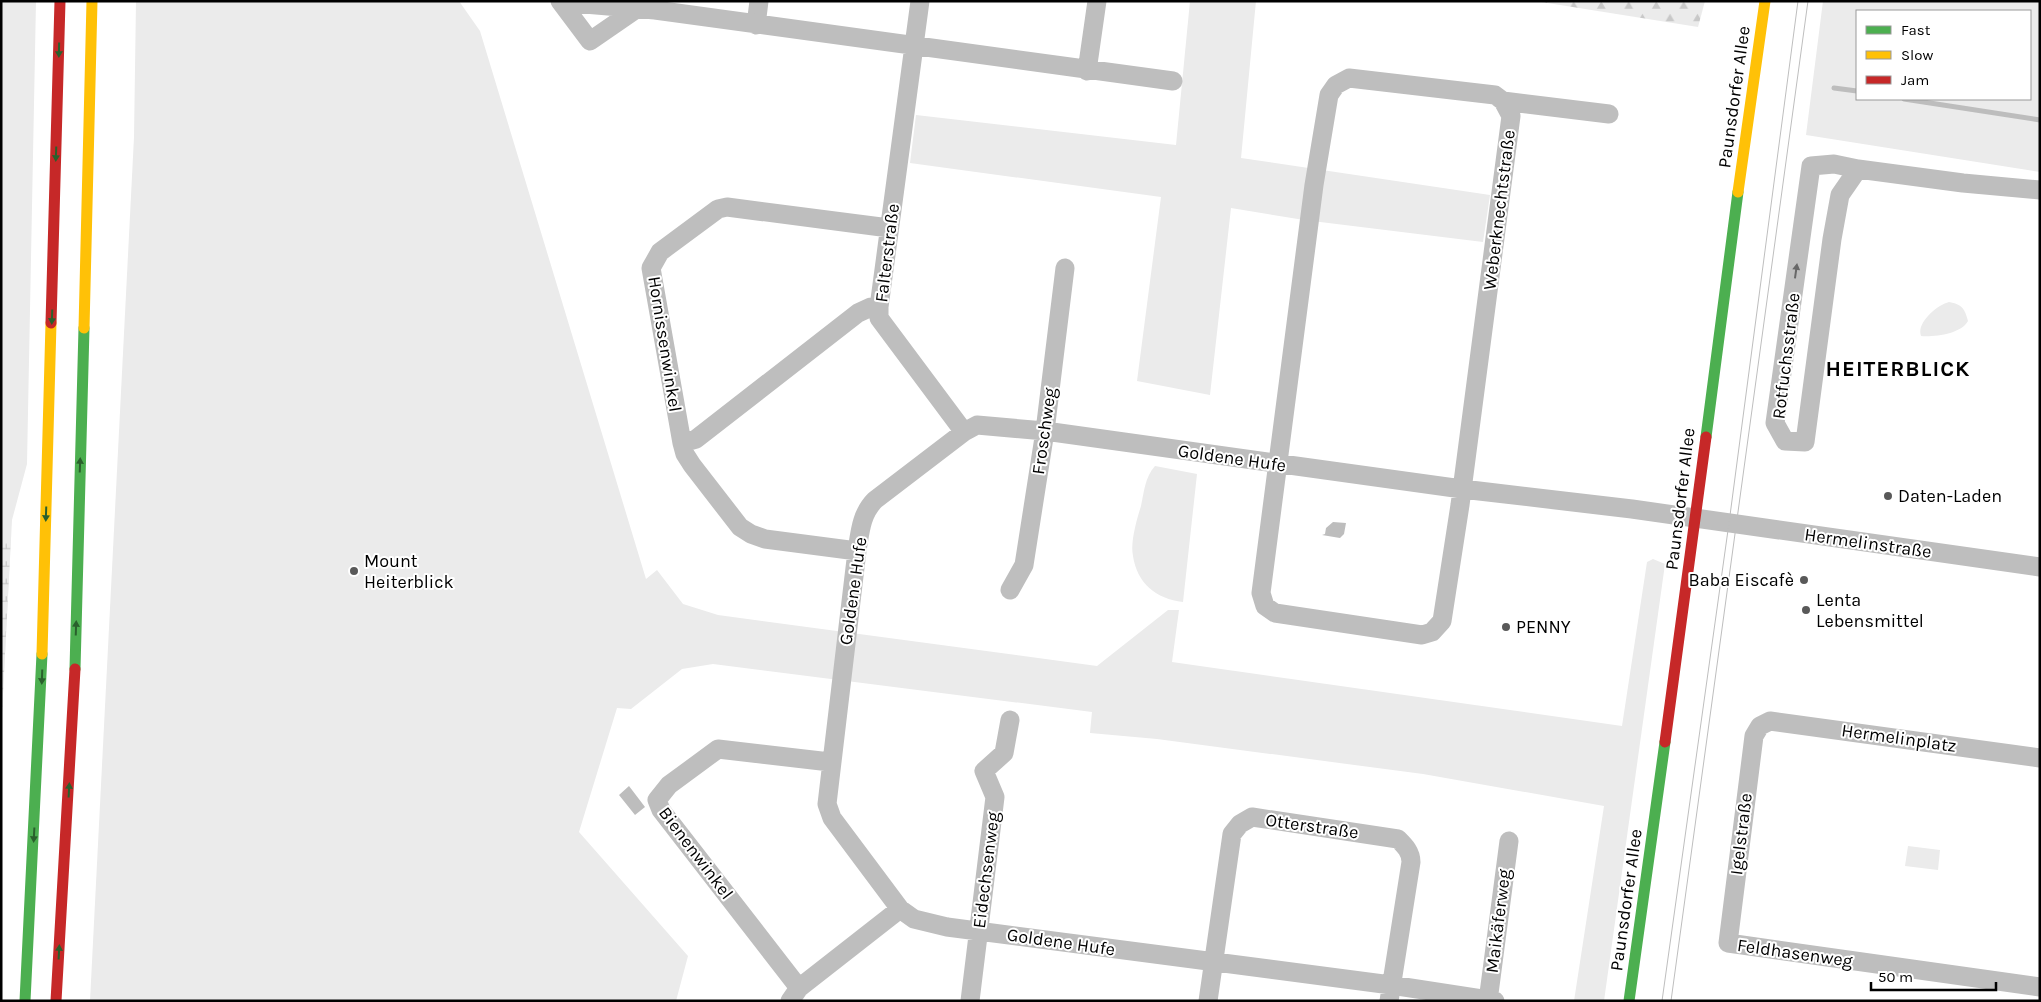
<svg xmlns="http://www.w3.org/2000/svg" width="2041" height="1002" viewBox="0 0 2041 1002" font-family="Karla,sans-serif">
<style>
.green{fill:#ebebeb;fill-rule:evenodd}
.forest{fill:url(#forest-firs)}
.wetland{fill:url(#wetland-marsh)}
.water{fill:#bdbdbd}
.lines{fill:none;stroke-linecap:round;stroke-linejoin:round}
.stream{stroke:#bdbdbd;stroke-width:5}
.street{stroke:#bebebe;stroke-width:19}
.fast{stroke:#4caf50;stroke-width:11}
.slow{stroke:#ffc107;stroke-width:11}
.jam{stroke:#c62828;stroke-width:11}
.tram{stroke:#bebebe;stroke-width:1}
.oneway{fill:#2a602c}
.oneway2{fill:#686868}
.poi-dot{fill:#595959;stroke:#fff;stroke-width:2}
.labels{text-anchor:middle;stroke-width:4;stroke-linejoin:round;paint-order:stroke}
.street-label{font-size:18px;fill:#000;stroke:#fff}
.poi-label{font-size:18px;fill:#000;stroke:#fff;text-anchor:start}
.district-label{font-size:22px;font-weight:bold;letter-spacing:1px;fill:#000;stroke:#fff}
</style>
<defs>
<pattern id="forest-firs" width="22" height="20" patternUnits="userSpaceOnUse" patternTransform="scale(1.25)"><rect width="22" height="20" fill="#ebebeb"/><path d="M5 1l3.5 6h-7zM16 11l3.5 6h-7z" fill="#c8c8c8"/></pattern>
<pattern id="wetland-marsh" width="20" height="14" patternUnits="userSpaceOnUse" patternTransform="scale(1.25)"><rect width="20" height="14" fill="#ebebeb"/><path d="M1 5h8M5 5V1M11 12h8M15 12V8" fill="none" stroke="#c8c8c8"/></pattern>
</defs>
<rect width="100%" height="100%" fill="#fff"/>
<!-- green -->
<path class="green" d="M1,1h35l-9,463 -15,56 -11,212z
M136,1h323l21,30 166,548 11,-9 26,34 35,11 379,51 71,-56h11l-7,52 450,64 25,-164 6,-3 12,5 -61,437h-30l30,-195 -181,-32 -266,-35 -67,-6 2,-21 -379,-48 -31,5 -51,40 -14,-1 -38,124 109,124 -12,45h-586l44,-864z
M1190,1h66l-15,157 249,37 -7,47 -179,-22 -73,-12 -21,187 -73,-14 24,-184 -251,-34 6,-48 260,30z
M1823,1h217v171l-234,-37zM1857,11h173v88h-173z
M1949,302c13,2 16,7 19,19 -7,13 -33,16 -47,15 -5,-13 16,-31 28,-34z
M1155,466l42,8 -14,128c-27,-3 -46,-19 -50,-46 -3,-14 4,-37 8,-50 3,-14 4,-29 14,-40z
M1908,846l32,4 -2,20 -33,-4z"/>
<!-- forest -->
<path class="forest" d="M1535,1h170l-7,26z"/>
<!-- wetland -->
<path class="wetland" d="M1,535h10l-10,197z"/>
<!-- water -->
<path class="water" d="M1333,522l13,1 -2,11 -4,4 -18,-3 3,-1 1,-6z
M629,786l16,21 -10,8 -16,-20z"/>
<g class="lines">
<!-- stream -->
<path class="stream" d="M1834,88l23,3
M1904,99l136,21"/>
<!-- street -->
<path class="street" d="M560,1l30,40 45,-31
M920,1l-41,306v11l85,114
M561,2l94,8 518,71
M756,25l3,-24
M1087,71l10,-70
M1349,78l146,17 8,6 8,15 -51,389 -18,116 -10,11 -10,3 -147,-22 -10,-7 -4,-13 53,-408 15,-90 7,-10z
M1503,101l106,13
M1858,169l-24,-5 -23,2 -36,257 10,18 20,1 27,-203 8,-44 18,-26 105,14 77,7
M682,443l14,-4 162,-126 13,-6h8
M857,551l-92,-12 -14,-5 -11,-7 -48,-62 -7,-11 -3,-11 -31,-175 9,-16 58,-43 9,-2 162,21
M1010,590l14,-25 21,-134 20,-163
M2040,758l-270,-37 -10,5 -6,10 -26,207 312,44
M799,988l-138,-178 -4,-10 12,-15 49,-36 112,13
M790,1001l9,-13 101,-79
M970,1001l25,-204 -11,-26 20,-18 6,-33
M1208,1001l24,-167 8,-10 12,-7 146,22c7,7 13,13 13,23l-22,139
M1488,1001l21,-160
M1495,1001l-104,-16 -444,-58 -33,-8 -14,-10 -68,-91 -5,-14 30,-253c3,-19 4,-37 18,-51l89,-68 13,-7 68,6 417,58 170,20 408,58"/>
<!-- fast -->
<path class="fast" d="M1706,437l32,-245
M75,669l9,-341
M25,1001l17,-347
M1629,1001l36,-259"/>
<!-- slow -->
<path class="slow" d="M1738,192l27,-191
M84,328l8,-327
M42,654l9,-331"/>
<!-- jam -->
<path class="jam" d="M51,323l9,-322
M1665,742l41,-305
M56,1001l19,-332"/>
<!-- tram -->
<path class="tram" d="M1662,1001l67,-478 69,-522
M1671,1001l137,-1000"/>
</g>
<!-- one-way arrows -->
<defs><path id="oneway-solid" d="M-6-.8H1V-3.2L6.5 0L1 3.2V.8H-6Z" transform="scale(1.25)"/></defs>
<g class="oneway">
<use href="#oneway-solid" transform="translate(59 50) rotate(91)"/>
<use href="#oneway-solid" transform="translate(56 154) rotate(92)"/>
<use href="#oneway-solid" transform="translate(52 317) rotate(92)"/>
<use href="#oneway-solid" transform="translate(80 465) rotate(-88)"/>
<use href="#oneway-solid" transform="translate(46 514) rotate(92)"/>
<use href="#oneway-solid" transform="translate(76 628) rotate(-88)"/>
<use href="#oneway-solid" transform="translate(42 677) rotate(92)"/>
<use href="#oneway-solid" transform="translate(69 790) rotate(-87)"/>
<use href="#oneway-solid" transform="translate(34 835) rotate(93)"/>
<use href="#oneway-solid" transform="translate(59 952) rotate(-87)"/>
</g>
<use class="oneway2" href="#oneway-solid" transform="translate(1796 271) rotate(-82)"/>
<!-- markers -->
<g class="poi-dot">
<circle cx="1888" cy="496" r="5"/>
<circle cx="354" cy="571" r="5"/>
<circle cx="1804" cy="580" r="5"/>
<circle cx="1806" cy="610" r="5"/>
<circle cx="1506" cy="627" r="5"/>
</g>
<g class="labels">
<!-- street labels -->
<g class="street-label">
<text transform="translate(1734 97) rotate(-82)" y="6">Paunsdorfer Allee</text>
<text transform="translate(1499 210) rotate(-83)" y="6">Weberknechtstraße</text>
<text transform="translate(887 253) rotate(-83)" y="6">Falterstraße</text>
<text transform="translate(665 344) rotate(81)" y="6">Hornissenwinkel</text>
<text transform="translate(1786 356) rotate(-83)" y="6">Rotfuchsstraße</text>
<text transform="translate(1044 431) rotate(-82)" y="6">Froschweg</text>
<text transform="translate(1232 458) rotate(8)" y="6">Goldene Hufe</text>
<text transform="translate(1680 499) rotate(-83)" y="6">Paunsdorfer Allee</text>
<text transform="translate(1868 543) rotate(8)" y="6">Hermelinstraße</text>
<text transform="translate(853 591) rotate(-82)" y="6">Goldene Hufe</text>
<text transform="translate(1899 738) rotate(8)" y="6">Hermelinplatz</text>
<text transform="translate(1312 826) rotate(8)" y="6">Otterstraße</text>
<text transform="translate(1741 834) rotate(-83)" y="6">Igelstraße</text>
<text transform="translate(696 853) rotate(53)" y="6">Bienenwinkel</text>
<text transform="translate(986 870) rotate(-83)" y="6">Eidechsenweg</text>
<text transform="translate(1626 900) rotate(-82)" y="6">Paunsdorfer Allee</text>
<text transform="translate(1498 921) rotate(-83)" y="6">Maikäferweg</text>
<text transform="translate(1061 942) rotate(8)" y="6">Goldene Hufe</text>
<text transform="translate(1795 953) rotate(8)" y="6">Feldhasenweg</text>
</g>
<!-- poi labels -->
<g class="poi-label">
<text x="1898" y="502">Daten-Laden</text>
<text x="364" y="567">Mount<tspan x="364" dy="21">Heiterblick</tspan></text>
<text x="1794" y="586" text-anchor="end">Baba Eiscafè</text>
<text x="1816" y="606">Lenta<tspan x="1816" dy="21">Lebensmittel</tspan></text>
<text x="1516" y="633">PENNY</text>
</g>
<!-- district labels -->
<g class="district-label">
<text x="1898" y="376">HEITERBLICK</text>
</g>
</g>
<!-- border -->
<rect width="2041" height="1002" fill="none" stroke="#000000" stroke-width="5"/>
<!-- legend -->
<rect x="1856" y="10" width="175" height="90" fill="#ffffff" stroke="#999999"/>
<rect x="1866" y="26" width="25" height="8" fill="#4caf50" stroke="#999999"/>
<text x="1901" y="35" font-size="15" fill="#000000">Fast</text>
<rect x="1866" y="51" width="25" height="8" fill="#ffc107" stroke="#999999"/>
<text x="1901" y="60" font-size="15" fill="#000000">Slow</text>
<rect x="1866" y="76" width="25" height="8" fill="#c62828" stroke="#999999"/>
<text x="1901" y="85" font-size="15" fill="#000000">Jam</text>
<!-- scale -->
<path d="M1871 982v8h125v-8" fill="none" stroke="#000000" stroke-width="2.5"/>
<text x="1878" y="982" font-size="15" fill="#000000" stroke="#ffffff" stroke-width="4" paint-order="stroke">50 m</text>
</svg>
